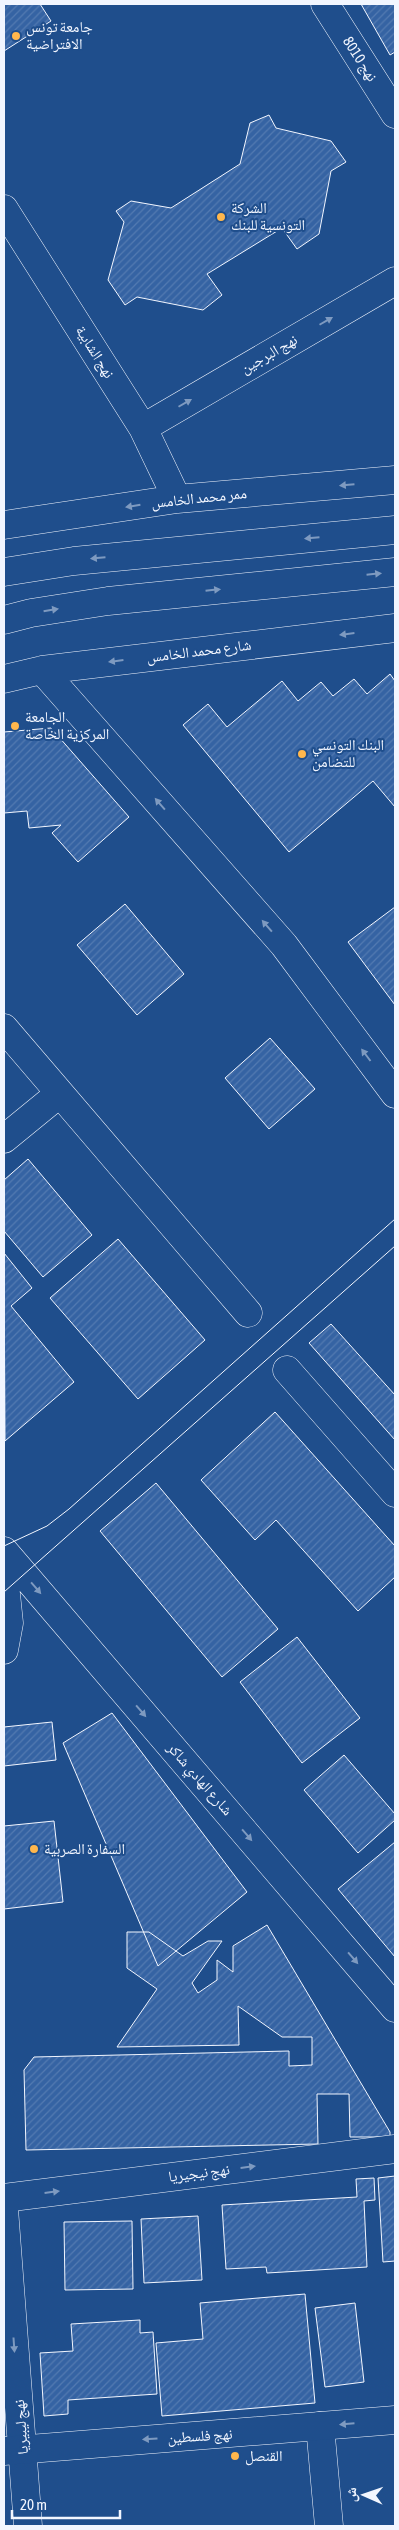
<svg xmlns="http://www.w3.org/2000/svg" width="399" height="2530" viewBox="0 0 399 2530" font-family="'Asap Condensed','Noto Naskh Arabic',sans-serif">
<style>
.building{fill:url(#building-hatch);stroke:#f2f6ff}
.lines{fill:none;stroke-linecap:round;stroke-linejoin:round}
.minor-casing{stroke:#f2f6ff;stroke-width:29}
.major-casing{stroke:#f2f6ff;stroke-width:29}
.minor{stroke:#1f4e8c;stroke-width:28}
.major{stroke:#1f4e8c;stroke-width:28}
.tram{stroke:#f2f6ff;stroke-width:1}
.oneway{fill:#7e9ac0}
.poi-dot{fill:#ffb74d;stroke:#1f4e8c;stroke-width:2}
.labels{text-anchor:middle;stroke-width:4;stroke-linejoin:round;paint-order:stroke}
.poi-label{font-size:15px;fill:#f2f6ff;stroke:#1f4e8c;text-anchor:start}
.street-label{font-size:15px;fill:#f2f6ff;stroke:#1f4e8c}
</style>
<defs>
<pattern id="building-hatch" width="6" height="6" patternUnits="userSpaceOnUse" patternTransform="scale(1.25)"><rect width="6" height="6" fill="#3563a3"/><path d="M-1 1l2-2M0 6l6-6M5 7l2-2" fill="none" stroke="#537ab1"/></pattern>
</defs>
<rect width="100%" height="100%" fill="#1f4e8c"/>
<!-- building -->
<path class="building" d="M4,4h36l11,17 -47,30z
M361,4h34v48l-5,3z
M269,115l7,13 55,13 15,21 -15,9 -12,63 -22,15 -15,-21 -75,46 15,21 -19,15 -66,-13 -12,8 -17,-25 16,-58 -8,-11 15,-10 40,7 69,-44 10,-41z
M390,674l5,7v126l-22,-26 -84,71 -106,-127 25,-21 19,23 55,-46 16,20 23,-19 12,14 21,-17 13,15z
M51,728l78,89 -51,45 -26,-29 9,-8 -32,3 -2,-17 -23,2v-81z
M125,904l59,70 -47,41 -60,-70z
M395,907v98l-47,-63z
M270,1038l45,51 -46,40 -44,-51z
M28,1159l64,76 -49,42 -39,-46v-51z
M118,1239l87,101 -67,59 -88,-101z
M4,1253l28,35 -21,18 63,76 -69,59z
M331,1324l64,71v45l-86,-97z
M275,1412l120,134v31l-37,34 -82,-91 -21,20 -54,-60z
M156,1483l122,146 -56,48 -122,-146z
M297,1637l63,81 -58,45 -62,-81z
M112,1713l135,179 -89,74 -95,-223z
M52,1722l4,38 -52,6v-39z
M344,1755l51,59v6l-37,33 -54,-63z
M54,1821l9,81 -59,7v-83z
M395,1842v115l-57,-68z
M267,1925l123,207v5h-40l-1,-43h-32l1,50 -292,6 -2,-80 10,-13 255,-6v15l23,-1v-28h-30l-44,-31 1,39 -122,2 40,-58 -30,-21v-36h22l34,24 25,-15h14l-30,42 6,10 19,-13v-20l16,12v-26z
M395,2176v85l-12,1 -5,-84z
M374,2178l1,22 -11,1 3,66 -100,6 -1,-6 -40,2 -4,-64 135,-8 -1,-18z
M198,2216l4,64 -58,3 -3,-64z
M132,2221l1,68 -68,1 -1,-68z
M305,2294l10,109 -153,13 -6,-73 47,-4 -3,-36z
M355,2303l9,79 -39,5 -10,-79z
M140,2320v13l13,-1 4,62 -89,6v14l-24,2 -4,-63 33,-2 -2,-27z"/>
<g class="lines">
<defs>
<path id="minor" d="M325,4l70,110
M4,209l139,219 34,71
M143,428l252,-147
M4,525l173,-26 218,-19
M42,670l242,275 111,149
M4,679l38,-9 353,-42
M4,1028l244,285
M4,1139l55,-45
M287,1370l108,123
M4,1551l391,457
M4,1575l5,48 -5,27
M4,2198l391,-49
M4,2209l24,317
M320,2426l9,100"/>
<path id="major" d="M4,572l70,-11 321,-31
M4,620l27,-7 77,-12 287,-29
M4,2451l391,-31"/>
</defs>
<!-- minor casing -->
<use href="#minor" class="minor-casing"/>
<!-- major casing -->
<use href="#major" class="major-casing"/>
<!-- minor -->
<use href="#minor" class="minor"/>
<!-- major -->
<use href="#major" class="major"/>
<!-- tram -->
<path class="tram" d="M4,1546l43,-20 22,-17 326,-290
M4,1592l391,-346"/>
</g>
<!-- one-way arrows -->
<defs><path id="oneway-solid" d="M-6-.8H1V-3.2L6.5 0L1 3.2V.8H-6Z" transform="scale(1.25)"/></defs>
<g class="oneway">
<use href="#oneway-solid" transform="translate(326 321) rotate(-30)"/>
<use href="#oneway-solid" transform="translate(185 403) rotate(-30)"/>
<use href="#oneway-solid" transform="translate(347 485) rotate(175)"/>
<use href="#oneway-solid" transform="translate(133 506) rotate(171)"/>
<use href="#oneway-solid" transform="translate(312 538) rotate(175)"/>
<use href="#oneway-solid" transform="translate(98 558) rotate(175)"/>
<use href="#oneway-solid" transform="translate(374 574) rotate(-6)"/>
<use href="#oneway-solid" transform="translate(213 590) rotate(-6)"/>
<use href="#oneway-solid" transform="translate(51 610) rotate(-9)"/>
<use href="#oneway-solid" transform="translate(347 634) rotate(173)"/>
<use href="#oneway-solid" transform="translate(116 661) rotate(173)"/>
<use href="#oneway-solid" transform="translate(160 804) rotate(-131)"/>
<use href="#oneway-solid" transform="translate(267 926) rotate(-131)"/>
<use href="#oneway-solid" transform="translate(366 1055) rotate(-127)"/>
<use href="#oneway-solid" transform="translate(36 1588) rotate(49)"/>
<use href="#oneway-solid" transform="translate(141 1711) rotate(49)"/>
<use href="#oneway-solid" transform="translate(247 1835) rotate(49)"/>
<use href="#oneway-solid" transform="translate(353 1958) rotate(49)"/>
<use href="#oneway-solid" transform="translate(248 2167) rotate(-7)"/>
<use href="#oneway-solid" transform="translate(52 2192) rotate(-7)"/>
<use href="#oneway-solid" transform="translate(14 2345) rotate(86)"/>
<use href="#oneway-solid" transform="translate(347 2424) rotate(175)"/>
<use href="#oneway-solid" transform="translate(150 2439) rotate(176)"/>
</g>
<!-- markers -->
<g class="poi-dot">
<circle cx="16" cy="36" r="5"/>
<circle cx="221" cy="217" r="5"/>
<circle cx="15" cy="726" r="5"/>
<circle cx="302" cy="754" r="5"/>
<circle cx="34" cy="1849" r="5"/>
<circle cx="235" cy="2456" r="5"/>
</g>
<g class="labels">
<!-- poi labels -->
<g class="poi-label">
<text x="26" y="32">جامعة تونس<tspan x="26" dy="17">الافتراضية</tspan></text>
<text x="231" y="213">الشركة<tspan x="231" dy="17">التونسية للبنك</tspan></text>
<text x="25" y="722">الجامعة<tspan x="25" dy="17">المركزية الخاصة</tspan></text>
<text x="312" y="750">البنك التونسي<tspan x="312" dy="17">للتضامن</tspan></text>
<text x="44" y="1854">السفارة الصربية</text>
<text x="245" y="2461">القنصل</text>
</g>
<!-- street labels -->
<g class="street-label">
<text transform="translate(360 59) rotate(57)" y="5">نهج 8010</text>
<text transform="translate(95 352) rotate(58)" y="5">نهج الشابية</text>
<text transform="translate(269 354) rotate(-30)" y="5">نهج البرجين</text>
<text transform="translate(199 498) rotate(-6)" y="5">ممر محمد الخامس</text>
<text transform="translate(199 651) rotate(-7)" y="5">شارع محمد الخامس</text>
<text transform="translate(200 1779) rotate(49)" y="5">شارع الهادي شاكر</text>
<text transform="translate(199 2173) rotate(-7)" y="5">نهج نيجيريا</text>
<text transform="translate(21 2427) rotate(-94)" y="5">نهج ليبيريا</text>
<text transform="translate(200 2436) rotate(-4)" y="5">نهج فلسطين</text>
</g>
</g>
<!-- border -->
<rect width="399" height="2530" fill="none" stroke="#f2f6ff" stroke-width="10"/>
<!-- north arrow -->
<g transform="translate(364 2495) rotate(272)" stroke="#1f4e8c" stroke-width="4" paint-order="stroke">
<path d="M0-4L9 19L0 12L-9 19Z" fill="#f2f6ff"/>
<text y="-8" font-size="14" font-weight="bold" text-anchor="middle" fill="#f2f6ff">ش</text>
</g>
<!-- scale -->
<path d="M12 2510v8h108v-8" fill="none" stroke="#f2f6ff" stroke-width="2.5"/>
<text x="20" y="2510" font-size="15" fill="#f2f6ff" stroke="#1f4e8c" stroke-width="4" paint-order="stroke">20 m</text>
</svg>
